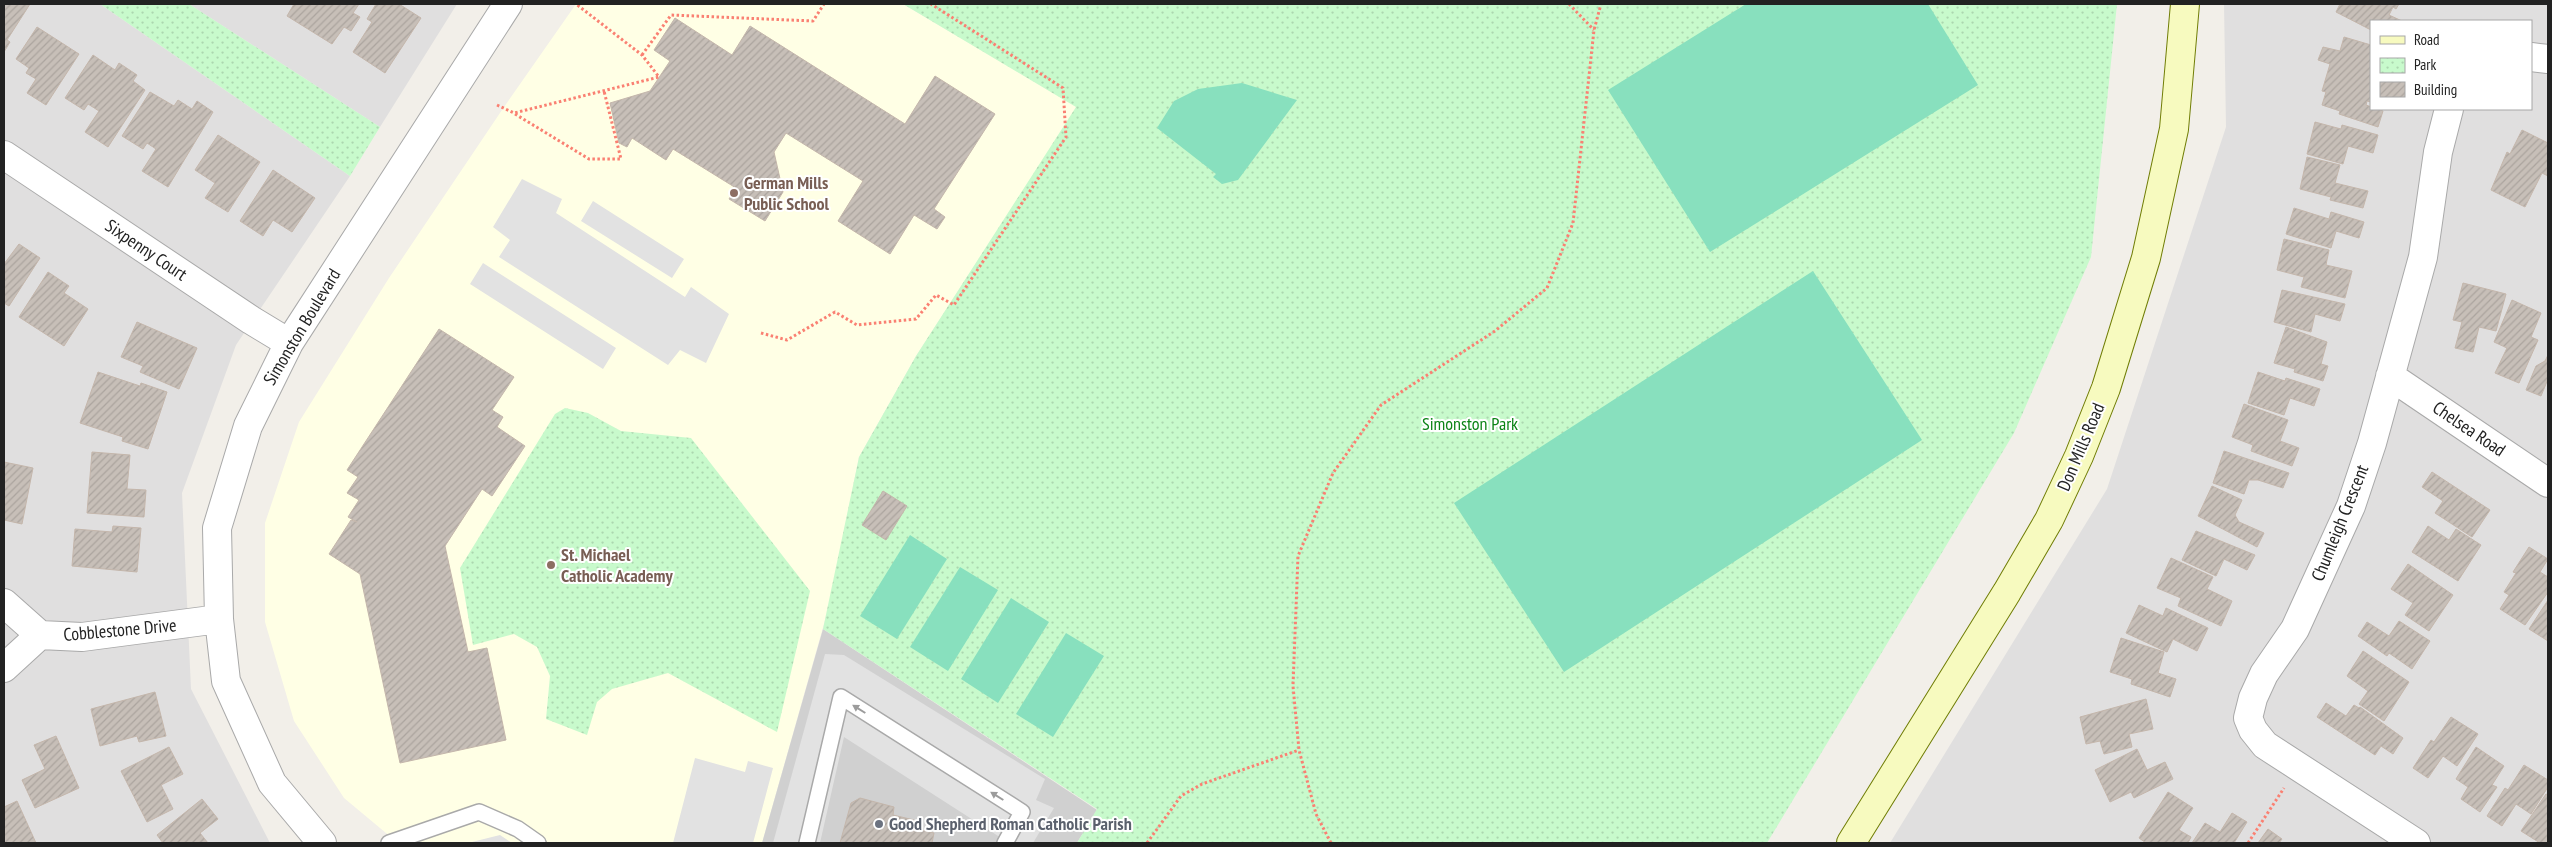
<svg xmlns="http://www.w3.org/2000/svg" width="2552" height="847" viewBox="0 0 2552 847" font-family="'PT Sans Narrow',sans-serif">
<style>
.residential{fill:#e0dfdf;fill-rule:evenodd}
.education{fill:#ffffe5}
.religious{fill:#d0d0d0}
.park{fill:url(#park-dots)}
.pitch{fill:#88e0be}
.parking{fill:#e2e2e2}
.building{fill:url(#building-hatch);stroke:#c4b6ab}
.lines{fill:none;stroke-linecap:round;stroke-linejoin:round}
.lane-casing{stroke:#a9a9a9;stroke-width:18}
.street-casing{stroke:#a9a9a9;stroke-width:30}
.secondary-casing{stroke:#707d05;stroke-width:30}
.path{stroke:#fa8072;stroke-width:3;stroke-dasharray:2.5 2.5;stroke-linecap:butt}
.lane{stroke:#fff;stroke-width:15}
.street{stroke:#fff;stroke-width:28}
.secondary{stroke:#f7fabf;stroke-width:28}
.oneway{fill:#9c9c9c}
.education-dot{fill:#8d6e63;stroke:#fff;stroke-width:2}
.worship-dot{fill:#6b7280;stroke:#fff;stroke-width:2}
.labels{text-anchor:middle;stroke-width:4;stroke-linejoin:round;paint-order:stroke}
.education-label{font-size:18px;font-weight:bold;fill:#785e54;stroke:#fff;text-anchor:start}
.street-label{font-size:18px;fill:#222;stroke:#fff}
.park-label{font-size:18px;fill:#0c8416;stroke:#fff}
.worship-label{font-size:18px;font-weight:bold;fill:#5b616d;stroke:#fff;text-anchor:start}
</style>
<defs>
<pattern id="park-dots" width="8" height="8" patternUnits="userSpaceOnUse" patternTransform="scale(1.25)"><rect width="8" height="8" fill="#c8facc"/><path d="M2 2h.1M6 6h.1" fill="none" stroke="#acd6af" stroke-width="1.8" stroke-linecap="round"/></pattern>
<pattern id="building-hatch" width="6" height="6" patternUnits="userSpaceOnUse" patternTransform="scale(1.25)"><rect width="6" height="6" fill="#c7bfb8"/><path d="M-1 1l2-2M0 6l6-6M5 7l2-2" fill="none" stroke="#aba49e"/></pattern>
</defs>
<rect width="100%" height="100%" fill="#f2efe9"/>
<!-- residential -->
<path class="residential" d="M4,4h96l250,172 -114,169 -54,148 9,196 79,154h-266z
M189,4h268l-77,123z
M2224,4h324v839h-658l217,-354 119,-362zM2371,21h160v88h-160z"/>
<!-- education -->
<path class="education" d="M576,4h327l174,103 -161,249 -57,101 -30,149 -67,237h-364l-54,-45 -50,-77 -29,-99v-99l34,-101 90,-144 115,-171z"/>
<!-- religious -->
<path class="religious" d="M823,629l274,181 -20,33h-315z"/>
<!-- park -->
<path class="park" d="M100,4h89l191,123 -30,49z
M903,4h1214l-26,253 -77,176 -247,410h-690l20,-34 -274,-180 36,-172 57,-101 160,-249z
M565,408l23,5 33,18 70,7 119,153 -33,141 -109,-59 -56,16 -15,13 -10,33 -41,-16 4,-43 -13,-29 -23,-13 -41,11 -13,-77 95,-154z"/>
<!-- pitch -->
<path class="pitch" d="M1746,4h182l50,81 -268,167 -102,-162z
M1242,83l55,17 -59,80 -16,4 -9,-7 3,-3 -59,-46 17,-27 24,-12z
M1813,271l109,169 -358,232 -110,-169z
M910,535l37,24 -50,80 -37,-23z
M960,567l38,23 -50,81 -38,-24z
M1011,598l38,24 -51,81 -37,-24z
M1066,633l38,23 -51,81 -37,-23z"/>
<!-- parking -->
<path class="parking" d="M522,179l40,20 -6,14 129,84 6,-10 38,27 -23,49 -26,-13 -12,15 -169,-108 11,-17 -17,-13z
M593,201l91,58 -12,19 -91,-57z
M483,263l133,85 -13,21 -133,-85z
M825,654l19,1 201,124 -9,21 18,8 -21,35h-24l-165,-106 -24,106h-47z
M695,758l50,14 3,-11 25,7 -20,75h-80z
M500,835l12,8 -40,-1z"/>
<!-- building -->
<path class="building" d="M4,4h26l-23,36 3,2 -6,10z
M294,4h65l-6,9 7,4 -9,14 -7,-4 -12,17 -45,-28z
M376,4h23l22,14 -36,55 -32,-21 19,-30 -5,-3z
M2340,4h59l-3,5 -3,-2 -4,8 13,6h-31v9l-35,-18z
M675,18l57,37 18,-29 155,98 30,-48 60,38 -61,95 11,8 -8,12 -23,-14 -24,39 -52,-33 25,-40 -77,-48 -12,19 9,40 -18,29 -36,-22 7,-11 -63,-39 -7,11 -34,-22 -5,9 -8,-4 -9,-40 40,-12 20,-30 -16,-11z
M37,27l42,27 -33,51 -19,-12 9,-14 -10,-6 3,-5 -13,-9z
M2344,37l27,8v57l-4,-1 -1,4 17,6 -5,16 -39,-13 1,-3 -18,-6 4,-13 -4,-1 8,-27 -12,-4 5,-13 17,4z
M93,55l22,15 4,-7 18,12 -4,6 12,9 -37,57 -23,-15 14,-21 -11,-7 -4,6 -19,-12z
M150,92l24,14 4,-6 14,9 5,-8 16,11 -45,75 -26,-16 14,-22 -9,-6 -4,6 -21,-13z
M2315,122l26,7 1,-4 36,10 -5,18 -25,-7 -5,18 -36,-10z
M2522,130l26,13v33l-6,-3 -17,34 -34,-17 16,-38 3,2z
M218,135l42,27 -32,50 -23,-14 10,-15 -20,-13z
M2307,157l33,8 -5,18 33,8 -5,17 -33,-8 1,-3 -31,-8z
M273,170l42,28 -23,34 -19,-12 -10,16 -23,-15z
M2294,208l35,11 2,-7 33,10 -5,16 -23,-7 -5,17 -45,-14z
M2284,239l45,11 -3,15 26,6 -7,27 -44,-11 3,-10 -27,-7z
M19,244l21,14 -31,48 -5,-3v-39z
M48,272l21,14 -5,7 24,16 -24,37 -45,-29z
M2463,283l43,11 -10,37 -17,-4 -6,25 -18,-4 7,-26 -9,-2z
M2282,290l63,14 -5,17 -25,-7 -4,18 -37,-10z
M2512,300l29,13 -10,24 7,3 -19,43 -24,-10 12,-25 -13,-6z
M137,322l60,26 -18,41 -39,-17 3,-6 -22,-9z
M2286,327l41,15 -6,22 7,2 -5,15 -29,-9 1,-3 -21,-6z
M439,329l75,48 -22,33 11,7 -6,10 28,19 -33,50 -10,-7 -37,57 23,106 19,-4 19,92 -106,23 -40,-189 -31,-20 22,-34 6,2 -9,-5 11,-17 -12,-7 11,-16 -11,-7z
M2548,355v24l-7,17 -15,-6 10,-24 9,-5z
M98,372l42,14 1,-3 26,9 -19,57 -26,-8 1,-4 -43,-14z
M2258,372l27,9 1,-3 34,11 -6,17 -24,-8 -6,17 -36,-12z
M2244,404l44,16 -8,21 19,7 -7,18 -41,-15 2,-6 -21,-8z
M2224,451l65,22 -6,15 -25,-8h-9l-5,14 -31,-11z
M92,452l38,3 -3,34 19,1 -2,27 -57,-4z
M4,462l29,6 -11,56 -18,-4z
M2432,472l58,38 -18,27 -37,-24 8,-12 -21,-14z
M2212,486l30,14 -7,15 4,7 25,11 -7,14 -59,-31z
M883,491l24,15 -21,34 -24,-15z
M113,526l28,2 -4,44 -65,-6 3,-37 37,3z
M2428,526l21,14 7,-11 25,16 -23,36 -46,-29z
M2196,531l59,24 -8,15 -23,-11 -8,17 -34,-16z
M2529,547l19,12 -8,13 8,5v15l-23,33 -25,-16 9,-14 -5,-3 12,-19 -3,-1z
M2171,558l42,19 -6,12 25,12 -11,25 -43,-20 3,-8 -24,-10z
M2408,564l45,31 -24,36 -24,-16 8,-12 -22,-14z
M2548,600v41l-19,-12z
M2139,605l24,11 3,-8 42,20 -11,23 -24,-12 -6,13 -41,-19z
M2399,621l31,20 -18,28 -23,-16 -2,3 -29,-20 9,-14 22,14z
M2121,638l43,14 -6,21 18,6 -6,18 -39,-13 1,-5 -22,-7z
M2363,651l46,31 -25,39 -25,-17 9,-13 -21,-15z
M155,692l11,44 -27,6 -2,-6 -37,10 -9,-37z
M2146,699l7,30 -24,5 3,13 -28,7 -4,-13 -14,3 -6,-27z
M2326,703l20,13 8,-11 5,3 1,-1 43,31 -10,16 -12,-8 -6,9 -58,-38z
M2451,717l27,17 -21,32 -14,-10 -15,22 -15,-10 18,-28 3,2z
M56,736l23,52 -44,20 -13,-28 23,-11 -11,-24z
M169,747l14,27 -22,11 12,24 -26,13 -26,-51z
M2476,747l28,19 -12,19 5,2 -17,25 -19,-13 7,-12 -12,-8z
M2137,749l10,21 18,-8 8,17 -39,19 -3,-6 -21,10 -15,-32z
M2524,765l24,15v7l-17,27 -15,-10 -14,22 -15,-10 18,-28 3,2z
M2168,792l25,16 -14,22 12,7 -3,6h-42l-7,-5z
M2546,794l2,1v48h-8l-19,-12z
M860,798l34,9 -1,8 21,5 -1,8 21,5 -2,10h-92l11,-40z
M202,799l16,20 -18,14 8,10h-45l-6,-8z
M17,801l19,42h-32v-36z
M2232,813l15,9 -13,21h-42l13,-20 15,9z
M2268,829l14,10 -3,4h-21z"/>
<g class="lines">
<defs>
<path id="lane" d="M389,843l90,-31 39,17 20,14
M807,843l34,-146 181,115 -17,31"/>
<path id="street" d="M2531,57l17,2
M4,155l247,165 38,23
M2390,376l158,107
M4,603l36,32 42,2 137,-18
M4,668l36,-33
M322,843l-50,-60 -46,-102 -7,-62 -2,-91 31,-102 41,-83 219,-339
M2416,843l-151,-98 -12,-15 -5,-12 5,-20 11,-24 31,-45 56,-123 21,-63 51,-186 15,-105 11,-43"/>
<path id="secondary" d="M1851,843l156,-251 42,-72 30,-64 27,-68 40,-130 28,-129 11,-125"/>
</defs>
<!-- lane casing -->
<use href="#lane" class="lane-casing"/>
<!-- street casing -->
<use href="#street" class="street-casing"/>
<!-- secondary casing -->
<use href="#secondary" class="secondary-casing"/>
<!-- path -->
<path class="path" d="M1569,4l25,26
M642,55l29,-40 142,6 11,-17
M497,105l17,8 145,-36 -17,-22 -66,-51
M515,114l74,45h32l-17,-68
M761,333l26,7 48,-28 22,13 59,-6 20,-24 18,10 112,-168 -3,-49 -132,-84
M1147,843l34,-47 21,-12 97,-34
M1331,843l-15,-29 -17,-64 -6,-64 5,-130 35,-83 48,-68 114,-74 52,-43 26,-65 21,-193 7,-26
M2248,843l36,-55"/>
<!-- lane -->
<use href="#lane" class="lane"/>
<!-- street -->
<use href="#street" class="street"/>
<!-- secondary -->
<use href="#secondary" class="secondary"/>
</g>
<!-- one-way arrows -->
<defs><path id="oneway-solid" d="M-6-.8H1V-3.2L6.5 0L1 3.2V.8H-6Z" transform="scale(1.25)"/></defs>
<g class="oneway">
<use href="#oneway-solid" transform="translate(859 709) rotate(-148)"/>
<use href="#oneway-solid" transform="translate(997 796) rotate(-148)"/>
</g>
<!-- markers -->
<g class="education-dot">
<circle cx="734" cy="193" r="5"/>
<circle cx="551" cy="565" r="5"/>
</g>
<circle class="worship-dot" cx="879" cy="824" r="5"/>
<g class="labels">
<!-- education labels -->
<g class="education-label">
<text x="744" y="189">German Mills<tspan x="744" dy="21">Public School</tspan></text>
<text x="561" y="561">St. Michael<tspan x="561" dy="21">Catholic Academy</tspan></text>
</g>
<!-- street labels -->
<g class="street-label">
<text transform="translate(146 250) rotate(34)" y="6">Sixpenny Court</text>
<text transform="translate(302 327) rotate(-59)" y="6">Simonston Boulevard</text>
<text transform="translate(2469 429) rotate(34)" y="6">Chelsea Road</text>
<text transform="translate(2081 447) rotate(-67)" y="6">Don Mills Road</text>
<text transform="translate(2340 523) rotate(-68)" y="6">Chumleigh Crescent</text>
<text transform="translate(120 630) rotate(-5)" y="6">Cobblestone Drive</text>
</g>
<!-- park labels -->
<g class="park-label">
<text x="1470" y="430">Simonston Park</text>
</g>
<!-- worship labels -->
<g class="worship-label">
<text x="889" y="830">Good Shepherd Roman Catholic Parish</text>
</g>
</g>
<!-- border -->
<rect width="2552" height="847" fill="none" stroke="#222222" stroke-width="10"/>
<!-- legend -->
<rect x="2370" y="20" width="162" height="90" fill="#ffffff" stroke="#a7a7a7"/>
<rect x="2380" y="36" width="25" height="8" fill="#f7fabf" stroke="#a7a7a7"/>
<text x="2414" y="45" font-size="15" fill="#222222">Road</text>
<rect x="2380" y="58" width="25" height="15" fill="url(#park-dots)" stroke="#a7a7a7"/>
<text x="2414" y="70" font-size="15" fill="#222222">Park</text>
<rect x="2380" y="82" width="25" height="15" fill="url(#building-hatch)" stroke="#a7a7a7"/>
<text x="2414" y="95" font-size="15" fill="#222222">Building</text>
</svg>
